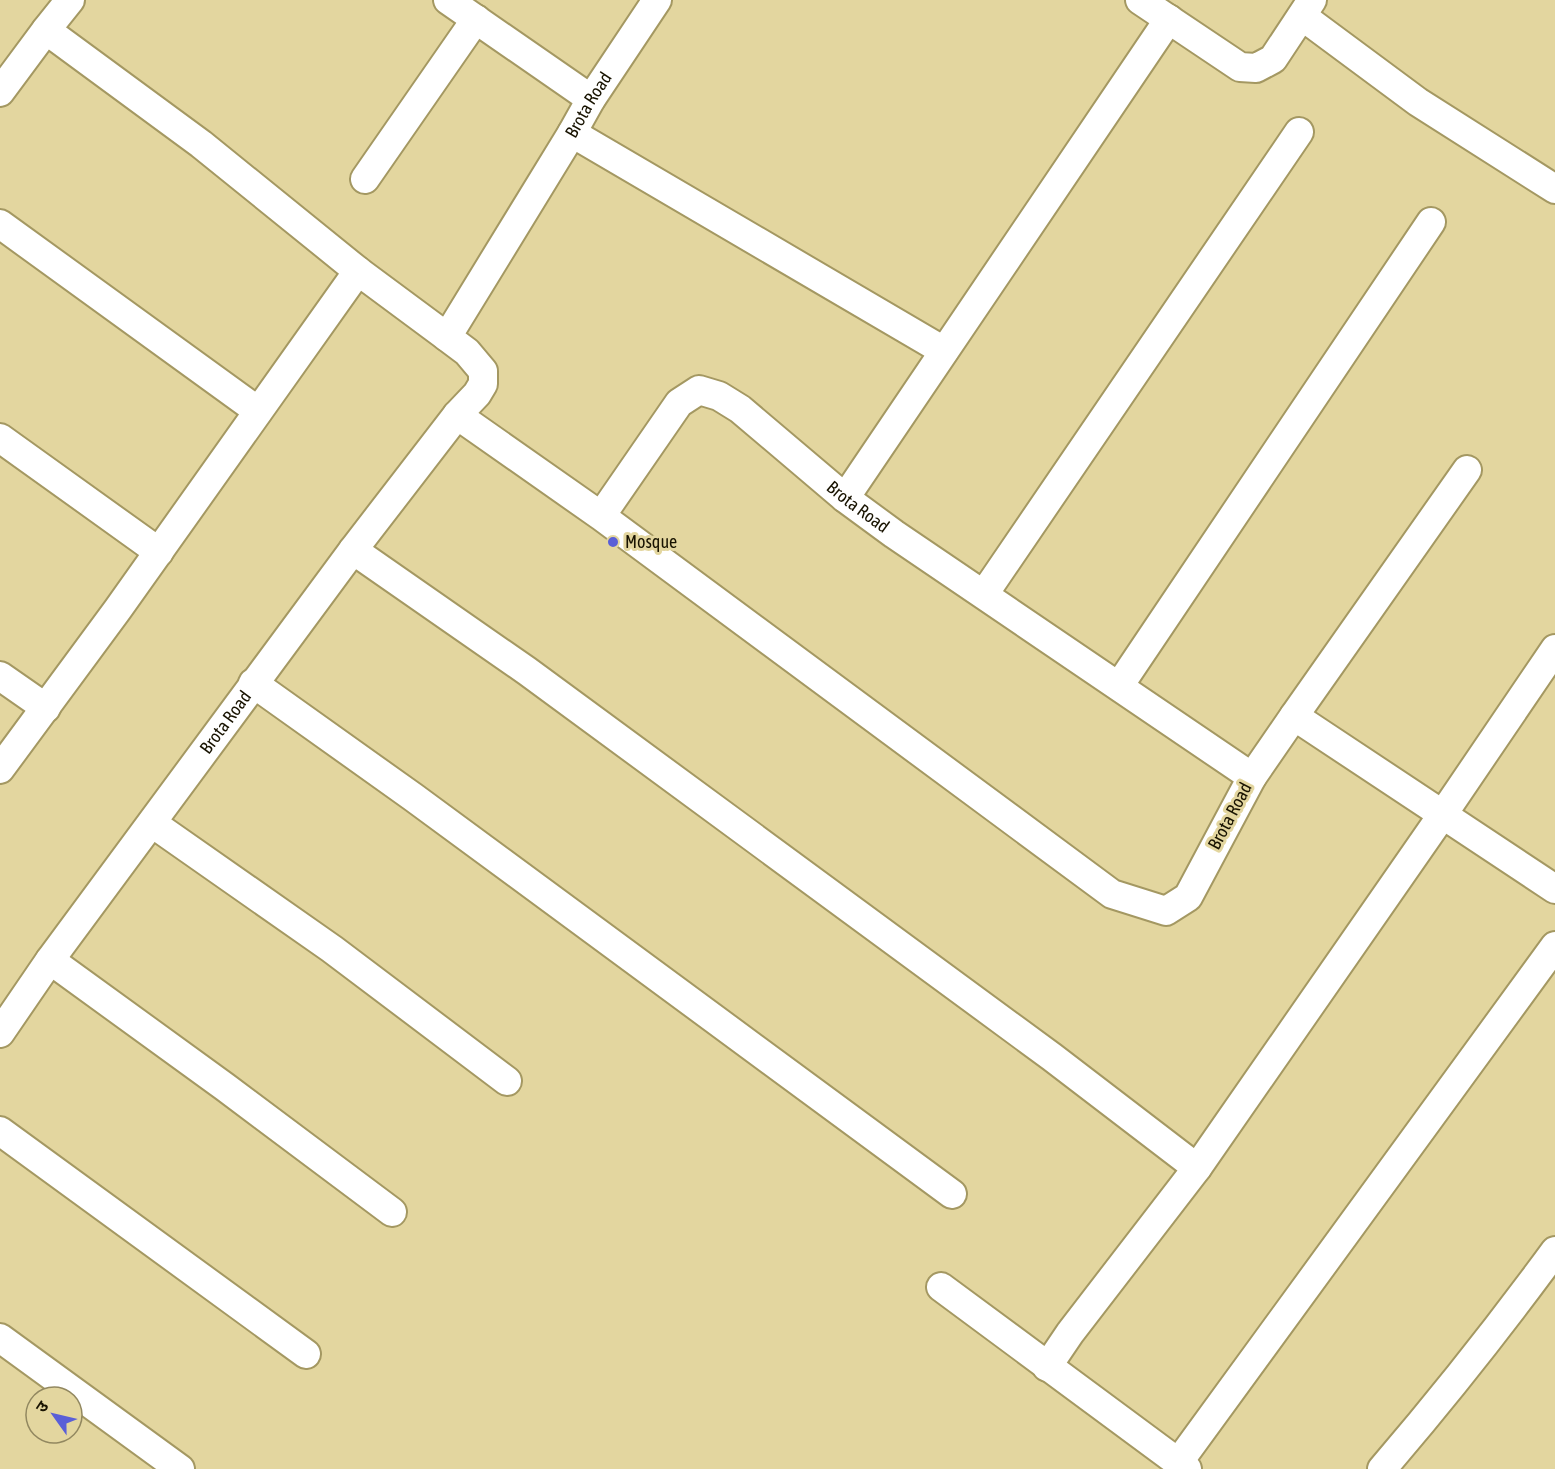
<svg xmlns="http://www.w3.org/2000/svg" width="1555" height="1469" viewBox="0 0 1555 1469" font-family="'Asap Condensed','Noto Sans Devanagari',sans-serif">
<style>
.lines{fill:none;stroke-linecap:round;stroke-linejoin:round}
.minor-casing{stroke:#a49862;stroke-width:32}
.minor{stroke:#fff;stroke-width:28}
.poi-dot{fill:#5a5fd7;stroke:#e3d69f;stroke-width:2}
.labels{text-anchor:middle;stroke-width:6;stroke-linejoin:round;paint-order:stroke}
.street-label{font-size:18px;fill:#181301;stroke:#e3d69f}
.poi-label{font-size:18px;fill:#181301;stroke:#e3d69f;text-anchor:start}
</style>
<rect width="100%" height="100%" fill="#e3d69f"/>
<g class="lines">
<defs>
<g id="minor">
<path d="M448,0l143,99"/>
<path d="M1140,0l100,67 16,1 17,-9 39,-59"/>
<path d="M1302,16l116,86 137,87"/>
<path d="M46,30l24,-30"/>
<path d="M0,92l46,-62 155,114 157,127 89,66"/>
<path d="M572,133l372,218"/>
<path d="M365,179l111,-160"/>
<path d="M0,224l258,187"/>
<path id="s1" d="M457,415l144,101 78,-113 20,-13 20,6 21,13 105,89 49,36 358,243 -64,120 -22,14 -54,-17 -511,-378"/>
<path d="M0,438l159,114"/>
<path d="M845,498l324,-479"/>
<path d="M353,550l174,121 525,386 145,111"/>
<path d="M984,594l315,-462"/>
<path d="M0,676l46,32"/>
<path d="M253,683l160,114 539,397"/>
<path d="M1119,686l312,-464"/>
<path d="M1294,716l173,-246"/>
<path d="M0,769l118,-160 240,-338"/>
<path d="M1252,777l42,-61 261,173"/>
<path d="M152,823l180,126 175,132"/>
<path d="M50,960l175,127 167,125"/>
<path id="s2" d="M0,1033l50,-73 303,-410 104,-135 20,-21 6,-10v-13l-16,-19 -20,-15 125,-204 19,-34 66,-99"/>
<path d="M0,1131l306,223"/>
<path d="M941,1287l246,182"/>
<path d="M0,1338l180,131"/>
<path d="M1047,1367l23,-34 127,-165 246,-354 112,-165"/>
<path d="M1178,1463l377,-517"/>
<path d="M1382,1469c61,-71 118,-143 173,-218"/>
</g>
</defs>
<!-- minor casing -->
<use href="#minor" class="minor-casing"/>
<!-- minor -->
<use href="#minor" class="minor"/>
</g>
<!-- markers -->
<circle class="poi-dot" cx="613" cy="542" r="6"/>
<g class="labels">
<!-- street labels -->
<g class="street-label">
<text dy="6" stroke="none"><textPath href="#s2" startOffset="1144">Brota Road</textPath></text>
<text dy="6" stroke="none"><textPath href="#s1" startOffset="536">Brota Road</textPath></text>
<text dy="6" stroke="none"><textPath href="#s2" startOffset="384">Brota Road</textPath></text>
<text transform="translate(1230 816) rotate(-62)" y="6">Brota Road</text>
</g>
<!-- poi labels -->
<g class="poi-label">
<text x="625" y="548">Mosque</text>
</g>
</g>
<!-- north arrow -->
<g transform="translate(54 1415) rotate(304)"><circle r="28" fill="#e3d69f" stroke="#928860" stroke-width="1.5"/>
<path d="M0-4.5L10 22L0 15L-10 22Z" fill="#5a5fd7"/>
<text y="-9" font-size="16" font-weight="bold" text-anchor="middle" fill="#181301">उ</text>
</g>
</svg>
